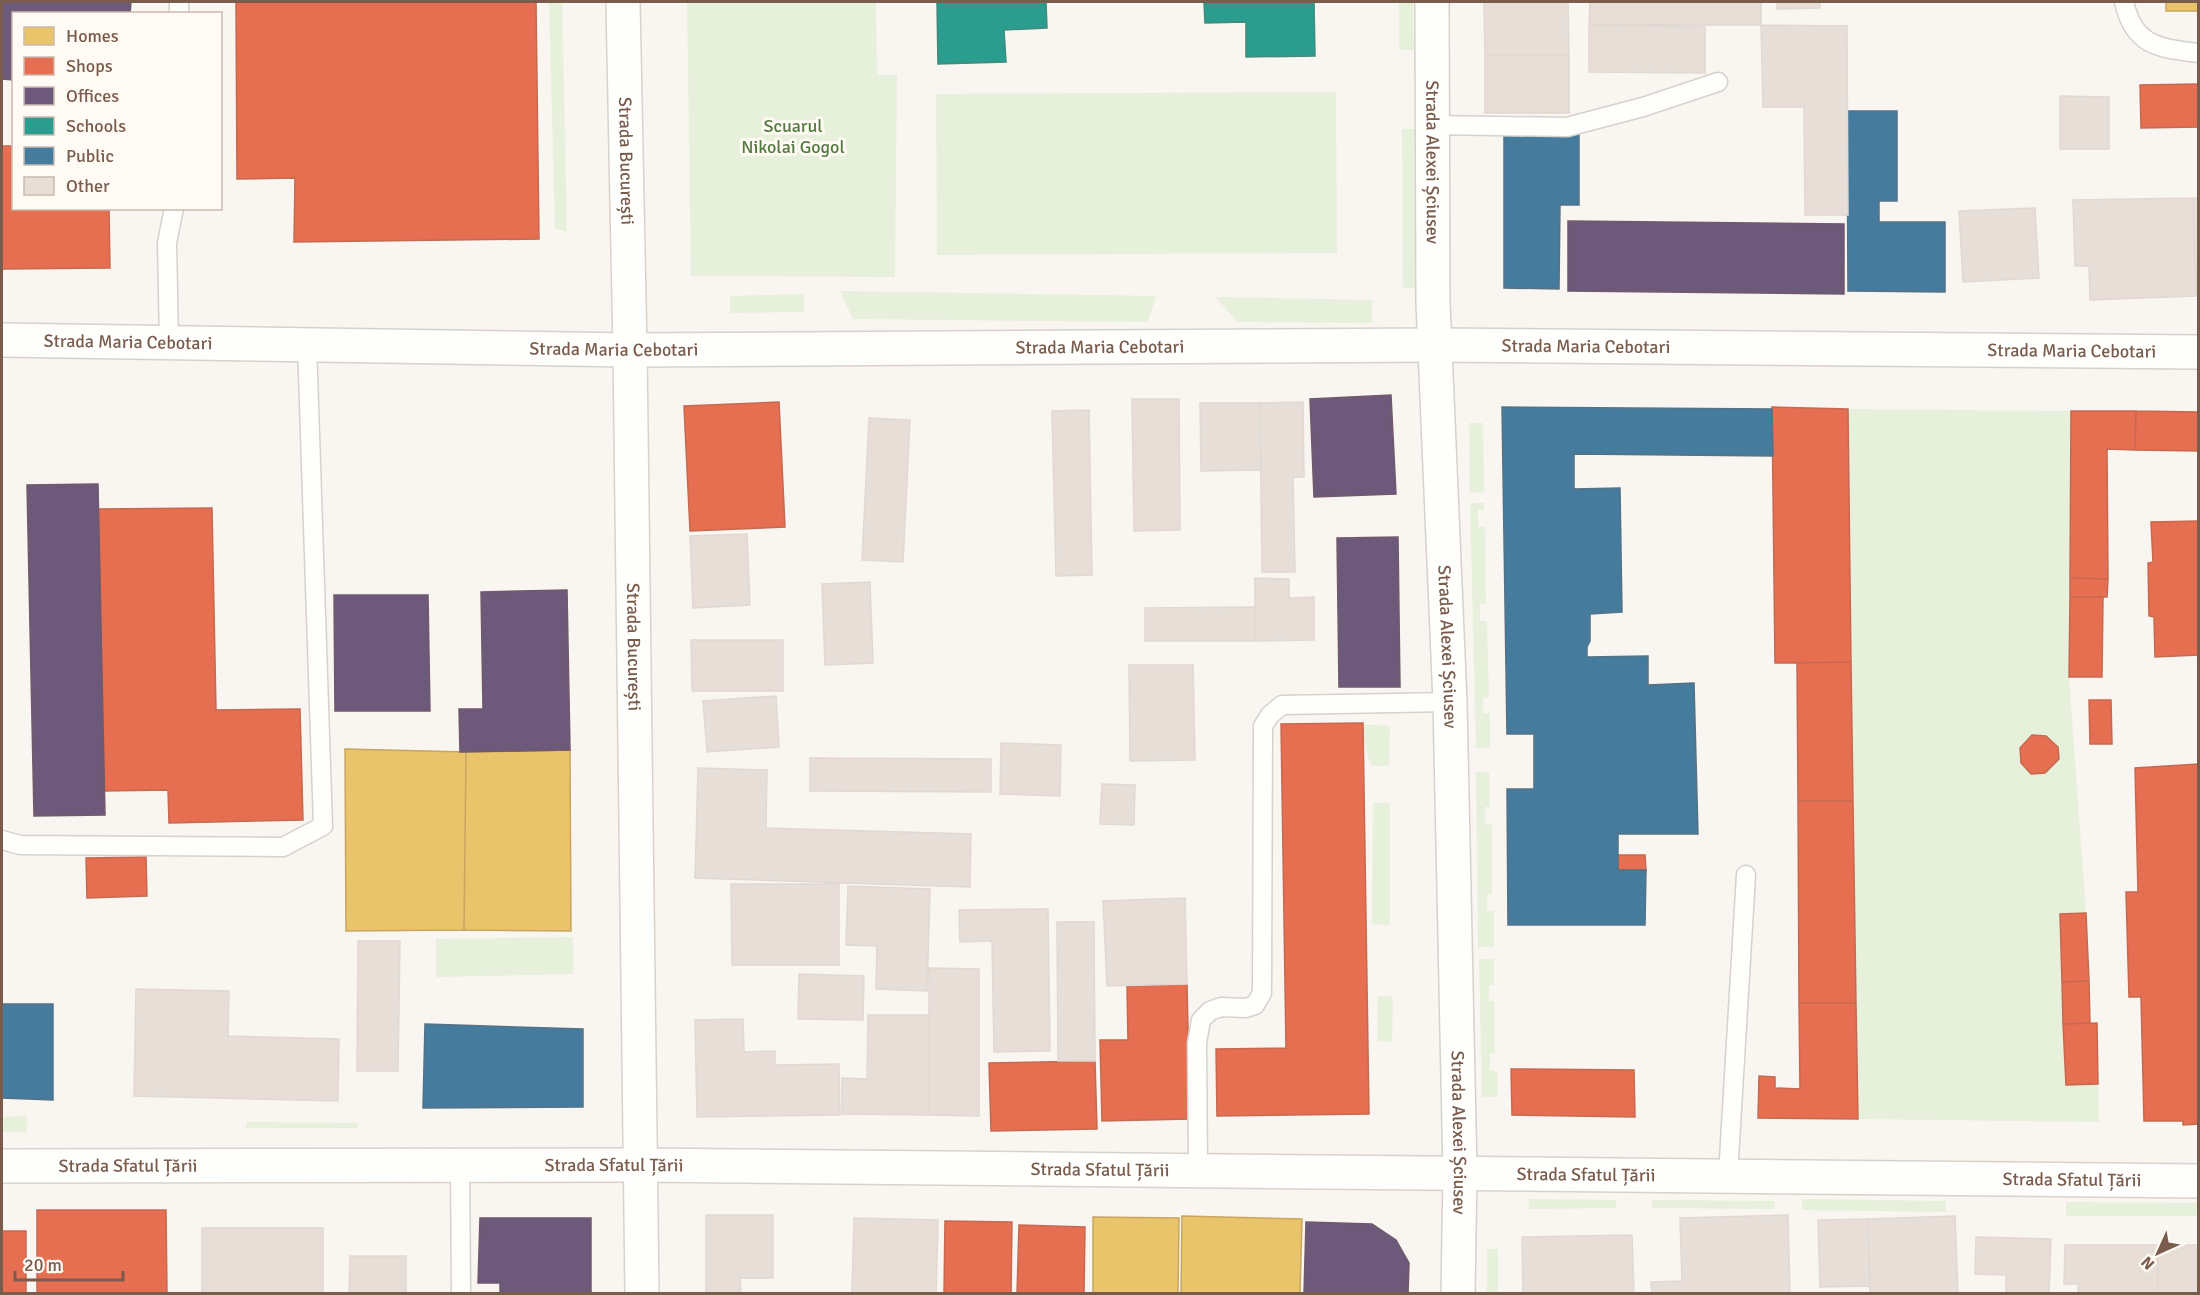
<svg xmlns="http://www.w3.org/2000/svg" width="2200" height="1295" viewBox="0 0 2200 1295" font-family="Signika,sans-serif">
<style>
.green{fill:#e7f0db}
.homes{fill:#e9c46a;stroke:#c8a561;stroke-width:1.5}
.shops{fill:#e76f51;stroke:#c66950;stroke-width:1.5}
.offices{fill:#6d597a;stroke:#715a6c;stroke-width:1.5}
.schools{fill:#2a9d8f;stroke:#428a7b;stroke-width:1.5}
.public{fill:#457b9d;stroke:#557285;stroke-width:1.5}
.building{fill:#e6ded7;stroke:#e2d8d2;stroke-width:1.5}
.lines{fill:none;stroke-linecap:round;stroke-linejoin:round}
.lane-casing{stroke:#d7d1cb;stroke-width:21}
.street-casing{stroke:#d7d1cb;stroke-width:36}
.secondary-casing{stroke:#d9d2cb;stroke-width:36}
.lane{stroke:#fefefd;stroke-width:18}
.street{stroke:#fefefd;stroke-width:33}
.secondary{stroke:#fefefd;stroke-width:33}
.labels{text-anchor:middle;stroke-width:6;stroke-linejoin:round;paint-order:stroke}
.park-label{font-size:18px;fill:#537a41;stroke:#fffaf3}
.street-label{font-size:18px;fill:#7a5c4d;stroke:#fffaf3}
</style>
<rect width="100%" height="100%" fill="#f9f5f0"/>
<!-- green -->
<path class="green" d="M549,2h13l5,230 -12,-4z
M687,2h189l1,73h20l-2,202 -204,-1z
M1399,2h14l1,48h-15z
M1336,92l1,161 -400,2 -1,-161z
M1402,129h14v159h-13z
M840,291l316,5 -8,26 -295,-3z
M804,294v18l-74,1v-17z
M1215,297l157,3v23l-134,-1z
M1848,409l223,2 -2,266 17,236 4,110h7l2,99 -241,-3z
M1469,423h14l1,69 -14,1z
M1470,503h14v7h-6v17h7l1,77h-6v17h7l2,77h-6v15h7v35h-14z
M1359,724l31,2 -1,40h-18z
M1476,772h13l1,35h-5v17l7,1v69h-5v17h7v36h-16z
M1373,803h17v122l-18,-1z
M573,937l1,37 -138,3v-38z
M1479,959h15v26h-5v16h5l1,52 -5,1v16l7,1 1,26h-16z
M1378,996h13l2,4 -1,42 -15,-1z
M27,1116v16h-25v-15z
M247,1122l111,1v5h-112z
M1529,1199l87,1v8l-87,1z
M1802,1199l144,2v11l-144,-2z
M1652,1200l123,1 -1,8 -122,-1z
M2066,1202l132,1v13h-132z
M1487,1249h11v44h-11z"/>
<!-- homes -->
<path class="homes" d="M2166,2h32v9h-32z
M345,749l121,3 -2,178 -118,1z
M570,750l1,181 -107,-1 2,-178z
M1182,1216l120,3 -2,75h-119z
M1093,1217l86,1 -1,76h-85z"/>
<!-- shops -->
<path class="shops" d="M236,2h300l3,237 -245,3 1,-64 -58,1z
M2198,84v43l-57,1 -1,-43z
M2,146h12v62h95l1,60 -108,1z
M779,402l6,125 -95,4 -6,-125z
M1772,407l76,2 3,253 -76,1z
M2071,411h65l-1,39 -28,-1 1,130 -38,-1z
M2136,411l62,1v39l-63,-1z
M212,508l4,202 84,-1 3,111 -134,3 -1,-33 -64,1 -6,-282z
M2198,521v134l-43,2 -1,-40 -5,-1 -1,-53 5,-1 -2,-40z
M2070,578l38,1 -1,18h-37z
M2070,597h33l-1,80h-33z
M1851,662l2,139h-55l-1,-138z
M2089,700h22l1,44h-22z
M1363,723l6,391 -152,2 -1,-67 70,-1 -5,-324z
M2032,735l14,1 12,11 1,12 -14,14 -14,1 -10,-11 -1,-15z
M2198,764v360l-15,1v-4h-39l-3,-124h-12l-3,-105h12l-3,-124z
M1798,801h55l3,202h-57z
M1618,855h27l1,15h-28z
M146,857l1,39 -60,2 -1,-40z
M2086,913l3,68 -27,1 -2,-68z
M2089,981l1,42 -27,1 -1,-42z
M1187,984l3,135 -88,2 -2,-81h28l-1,-54z
M1799,1003h57l2,116 -100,-1 1,-42 16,1v11l25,1z
M2097,1023l1,61 -32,1 -3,-61z
M1095,1061l2,68 -106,2 -2,-68z
M1511,1069l123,1 1,47 -123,-2z
M37,1210h129l1,84h-130z
M945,1221l67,1 -1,72h-67z
M1019,1225l66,2 -1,67h-67z
M2,1231h24v63h-24z"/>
<!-- offices -->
<path class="offices" d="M2,2h129l-1,12h-116v66l-12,-1z
M1568,221l276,3v70l-276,-3z
M1391,395l5,99 -82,3 -4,-98z
M98,484l7,331 -71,1 -7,-331z
M1398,537l2,150h-61l-2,-149z
M567,590l3,160 -110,2 -1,-43h24l-2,-117z
M334,595h94l2,116h-95z
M480,1218h111v76h-91v-11h-22z
M1306,1222l66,2 24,16 13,23 -1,31h-104z"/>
<!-- schools -->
<path class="schools" d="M937,2h109l1,26 -43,2 2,32 -68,2z
M1204,2h110l1,54 -69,1v-35l-41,1z"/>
<!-- public -->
<path class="public" d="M1847,111h50v90h-18v21h66v70l-97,-1z
M1504,132l75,1v72h-19l-1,84 -55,-1z
M1502,407l270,2 1,47 -199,-2v35l46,-1 2,124 -32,2v27l-3,6v10l61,-1v29l46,-2 4,151h-80v36h28l-1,55h-137l-1,-136h27v-55h-27z
M2,1004h51v96l-51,-2z
M425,1024l158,5v78l-160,1z"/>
<!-- building -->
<path class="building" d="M1484,2h84l1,53h-84z
M1590,2h171v23h-172z
M1777,2h43v6l-43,1z
M1589,25l116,2v46l-116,-1z
M1761,25l86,1 1,189h-43l-1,-108h-41z
M1485,55h84v58h-84z
M2060,96l49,1v52h-49z
M2193,198h5v98h-2z
M2193,198l3,98 -106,4 -1,-34h-14l-2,-66z
M2035,208l4,70 -76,4 -4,-71z
M1132,399h47l1,131 -46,1z
M1303,402l1,75h-11l2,95h-33l-2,-169z
M1200,403h60l1,67 -60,1z
M1089,410l3,165 -36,1 -4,-165z
M869,418l41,2 -7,142 -41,-2z
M747,534l3,71 -57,3 -3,-72z
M1255,578l34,1v19l25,-1v43l-59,1z
M870,582l3,81 -48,2 -3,-81z
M1255,607v34h-110v-33z
M691,640h92v51h-91z
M1129,665h64l2,95 -65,1z
M776,696l3,51 -72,5 -4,-51z
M1001,743l60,2 -1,51 -60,-2z
M810,758l181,1v33l-181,-1z
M698,768l69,2 -1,58 205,6 -1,53 -275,-9z
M1102,784l33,1 -1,40 -34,-1z
M731,884h108v81h-107z
M848,886l82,3 -3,102 -51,-2 1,-43 -31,-1z
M1185,898l2,86 -80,2 -4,-85z
M1048,909l2,142 -56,1 -2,-111 -32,1 -1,-32z
M1057,922h37l1,139h-37z
M358,941h42l-2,130h-41z
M929,968l50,1v147l-50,-1z
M799,974l65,2 -1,44 -65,-1z
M136,989l93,2 -1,45 111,3 -1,62 -204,-5z
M868,1015h61v100l-87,-1v-36l25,1z
M743,1019l1,33 31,-1v14l64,-1 1,51 -143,2 -2,-97z
M706,1215h67v63h-33l1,16h-35z
M1788,1215l2,79h-138l-1,-12 31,-1 -2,-63z
M1955,1216l3,78h-88l-2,-75z
M854,1218l84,2 -2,74h-84z
M1868,1219l2,67 -50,1 -2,-67z
M202,1228h121v66h-121z
M1632,1235l2,59h-111l-1,-57z
M1976,1237l75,2 -2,55h-43v-19l-31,-1z
M2065,1245h93v49h-80v-10h-14z
M2158,1245h40v49h-40z
M350,1256h56v38h-57z"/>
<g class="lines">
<defs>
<path id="lane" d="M179,2v12
M2124,2c10,44 34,46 74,51
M1432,125l135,2 76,-20 75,-25
M169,342l-2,-99 7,-35
M2,840l18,5 263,2 40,-21 -16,-482
M460,1166l1,128
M1198,1170l-1,-127 4,-23 9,-9 11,-4 25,1 9,-3 7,-12 1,-267 7,-11 12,-10 168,-3
M1728,1176l18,-301"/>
<g id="street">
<path id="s1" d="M1432,2l1,301 17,399 10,471 -2,121"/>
<path id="s2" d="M2,340l628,10 806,-5 762,7"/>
</g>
<g id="secondary">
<path id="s3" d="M623,2l7,348 12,944"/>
<path id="s4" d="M2,1166l639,-1 1557,16"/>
</g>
</defs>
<!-- lane casing -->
<use href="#lane" class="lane-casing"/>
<!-- street casing -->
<use href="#street" class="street-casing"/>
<!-- secondary casing -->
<use href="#secondary" class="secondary-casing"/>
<!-- lane -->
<use href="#lane" class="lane"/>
<!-- street -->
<use href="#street" class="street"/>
<!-- secondary -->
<use href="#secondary" class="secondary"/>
</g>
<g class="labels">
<!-- park labels -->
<g class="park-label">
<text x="793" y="132">Scuarul<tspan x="793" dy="21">Nikolai Gogol</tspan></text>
</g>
<!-- street labels -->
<g class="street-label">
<text dy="6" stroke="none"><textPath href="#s3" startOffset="159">Strada București</textPath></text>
<text dy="6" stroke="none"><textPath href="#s1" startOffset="160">Strada Alexei Șciusev</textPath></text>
<text dy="6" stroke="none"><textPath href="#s2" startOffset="126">Strada Maria Cebotari</textPath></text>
<text dy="6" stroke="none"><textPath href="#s2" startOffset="1584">Strada Maria Cebotari</textPath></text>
<text dy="6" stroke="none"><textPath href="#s2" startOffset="1098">Strada Maria Cebotari</textPath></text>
<text dy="6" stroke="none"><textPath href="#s2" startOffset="612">Strada Maria Cebotari</textPath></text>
<text dy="6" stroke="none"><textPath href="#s2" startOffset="2070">Strada Maria Cebotari</textPath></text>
<text dy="6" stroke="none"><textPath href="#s3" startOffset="645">Strada București</textPath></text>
<text dy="6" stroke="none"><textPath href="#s1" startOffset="645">Strada Alexei Șciusev</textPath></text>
<text dy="6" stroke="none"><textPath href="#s1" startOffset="1131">Strada Alexei Șciusev</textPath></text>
<text dy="6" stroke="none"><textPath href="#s4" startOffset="126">Strada Sfatul Țării</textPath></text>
<text dy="6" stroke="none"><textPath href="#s4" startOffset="612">Strada Sfatul Țării</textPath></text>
<text dy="6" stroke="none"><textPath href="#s4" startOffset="1098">Strada Sfatul Țării</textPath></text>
<text dy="6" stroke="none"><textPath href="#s4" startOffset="1584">Strada Sfatul Țării</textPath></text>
<text dy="6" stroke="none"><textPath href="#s4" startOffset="2070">Strada Sfatul Țării</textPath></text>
</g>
</g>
<!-- border -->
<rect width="2200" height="1295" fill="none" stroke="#7a5c4d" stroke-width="6"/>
<!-- legend -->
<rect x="12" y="12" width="210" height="198" fill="#fffaf3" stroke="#cabbb1" stroke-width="1.5"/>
<rect x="24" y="27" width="30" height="18" fill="#e9c46a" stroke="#cabbb1" stroke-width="1.5"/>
<text x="66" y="42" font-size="18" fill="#7a5c4d">Homes</text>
<rect x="24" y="57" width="30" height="18" fill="#e76f51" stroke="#cabbb1" stroke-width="1.5"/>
<text x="66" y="72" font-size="18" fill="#7a5c4d">Shops</text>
<rect x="24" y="87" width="30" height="18" fill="#6d597a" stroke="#cabbb1" stroke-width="1.5"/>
<text x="66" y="102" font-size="18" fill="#7a5c4d">Offices</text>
<rect x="24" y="117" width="30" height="18" fill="#2a9d8f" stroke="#cabbb1" stroke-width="1.5"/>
<text x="66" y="132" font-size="18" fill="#7a5c4d">Schools</text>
<rect x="24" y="147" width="30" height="18" fill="#457b9d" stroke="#cabbb1" stroke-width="1.5"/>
<text x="66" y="162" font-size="18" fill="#7a5c4d">Public</text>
<rect x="24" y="177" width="30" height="18" fill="#e6ded7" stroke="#cabbb1" stroke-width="1.5"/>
<text x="66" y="192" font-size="18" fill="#7a5c4d">Other</text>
<!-- north arrow -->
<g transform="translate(2158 1253) rotate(225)" stroke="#fffaf3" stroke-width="4.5" paint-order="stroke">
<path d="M0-4.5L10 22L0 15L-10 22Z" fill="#7a5c4d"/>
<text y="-9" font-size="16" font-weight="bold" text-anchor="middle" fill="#7a5c4d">N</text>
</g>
<!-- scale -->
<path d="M15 1271v9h108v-9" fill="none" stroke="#7a5c4d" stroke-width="3"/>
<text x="24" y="1271" font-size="18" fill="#7a5c4d" stroke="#fffaf3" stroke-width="4.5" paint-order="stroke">20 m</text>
</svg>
